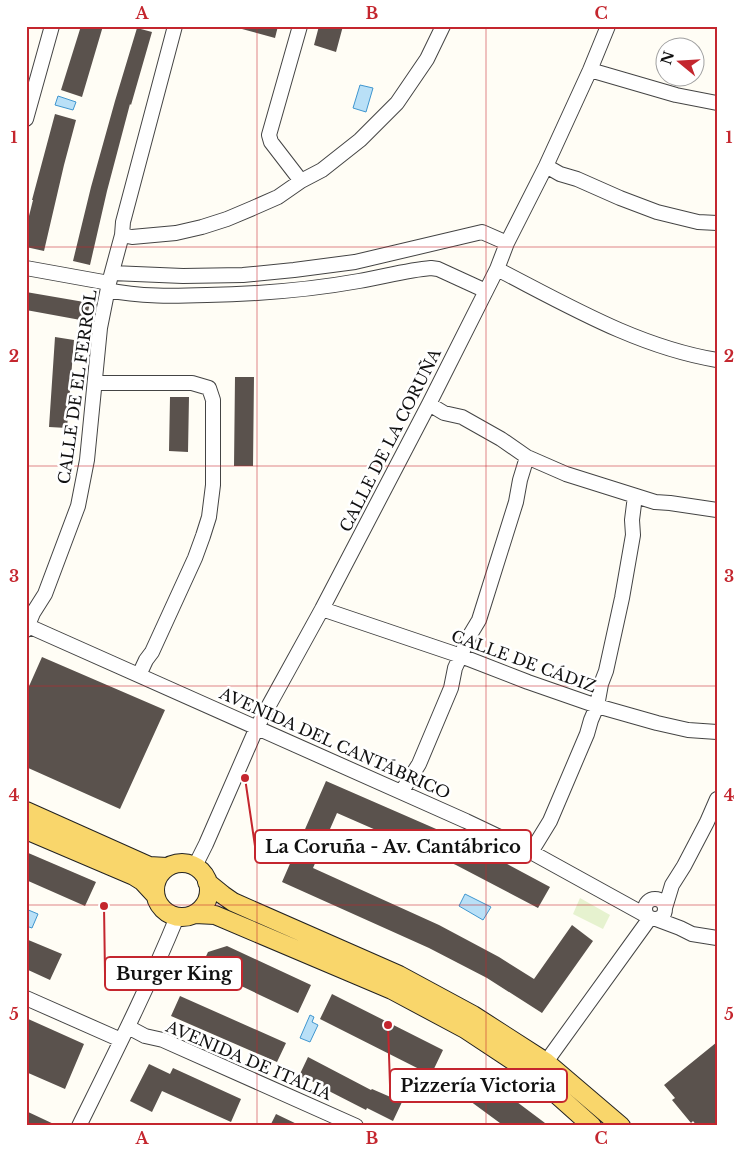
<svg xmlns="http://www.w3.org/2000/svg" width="743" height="1152" viewBox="0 0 743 1152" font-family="'Libre Baskerville',serif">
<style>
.pitch{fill:#e6f2cf}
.water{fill:#b9e0f7;stroke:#3f96cf}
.building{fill:#5a524d}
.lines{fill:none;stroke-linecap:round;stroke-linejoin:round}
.minor-casing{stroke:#444;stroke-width:16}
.major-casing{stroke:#222;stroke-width:20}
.minor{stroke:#fff;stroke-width:14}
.major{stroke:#f9d66b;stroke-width:18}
.grid{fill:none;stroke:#c4262e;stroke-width:1;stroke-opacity:0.55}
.labels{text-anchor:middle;stroke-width:5;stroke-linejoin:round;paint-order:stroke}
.street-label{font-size:16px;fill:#111;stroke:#fff}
.leader{fill:none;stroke:#c4262e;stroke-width:2}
.callout-dot{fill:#c4262e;stroke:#fff;stroke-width:2}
.callout{fill:#fff;stroke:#c4262e;stroke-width:2}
.callout-label{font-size:18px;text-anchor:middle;font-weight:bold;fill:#111}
.neatline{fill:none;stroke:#c4262e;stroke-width:2}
.grid-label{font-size:16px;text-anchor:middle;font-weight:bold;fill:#c4262e}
</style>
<rect width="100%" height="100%" fill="#fffdf5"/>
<!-- pitch -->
<path class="pitch" d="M580,898l30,17 -7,14 -30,-15z"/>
<!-- water -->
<path class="water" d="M360,85l13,3 -7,24 -13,-4z
M58,96l18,6 -3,8 -18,-5z
M465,894l26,13 -8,13 -24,-14z
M26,909l12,5 -6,14 -6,-2z
M310,1015l4,2 -2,5 6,3 -8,17 -10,-4z"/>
<!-- building -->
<path class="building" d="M81,26h22l-21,71 -21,-7z
M242,26h36l-3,12 -33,-9z
M319,26h24l-7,26 -22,-7z
M137,28l15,4 -21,73 -1,-1 -23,87 -17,74 -17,-4 18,-74 24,-86z
M55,114l21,6 -12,45 -20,86 -18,-4v-19l7,-28h-1z
M26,292l64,11 -4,18 -60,-11z
M55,337l19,3 -7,88 -18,-1z
M235,377h19l-1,89h-19z
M170,397h19l-1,55 -19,-1z
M42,657l123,53 -45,99 -94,-42v-74z
M326,781l140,61 84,45 -12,21 -82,-43 -119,-52 -24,55 126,57 60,32 35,22 38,-54 21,16 -51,72 -55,-35 -58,-30 -147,-66z
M26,852l70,30 -11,24 -59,-26z
M26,939l36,15 -12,26 -24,-11z
M227,946l84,39 -13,28 -97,-46 7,-15z
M332,994l111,56 -12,25 -111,-56z
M180,996l106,47 -9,19 -106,-46z
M26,1018l58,26 -19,45 -39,-17z
M717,1042v84h-20l-4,-5 -2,2 -19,-23 3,-2 -11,-13z
M308,1057l63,33 1,-1 30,13 -9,19 -26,-13 -1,2 -43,-22 1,-2 -25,-10z
M149,1064l21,10 3,-6 68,31 -10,23 -69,-31 -10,21 -22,-11z
M471,1068l38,28 40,30h-45l-49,-36z
M26,1111l32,15h-32z
M276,1114l25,12h-31z"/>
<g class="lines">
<defs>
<path id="minor" d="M300,26l-31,109 2,7 30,39
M590,70l86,25 41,8
M26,119l26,-93
M546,166l14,8 17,5 43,19 37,14 41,10 19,1
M122,235l10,2 44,-4 26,-6 25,-8 26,-11 25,-11 23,-16 21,-11 38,-30 37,-37 30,-44 16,-33
M26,268l83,15
M497,269c70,36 141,78 220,91
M112,273l71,3 60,-1 51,-5 61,-8 127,-30 25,11
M108,290c31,7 67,6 99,5 51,-1 102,-5 152,-14 24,-4 48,-11 72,-13l7,1 48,22
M95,383h97l17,5 4,12v85l-4,32 -6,19 -8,22 -43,94 -6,8 -7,15
M429,404l15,9 18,4 39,22 26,18 39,17 89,28 15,1 47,7
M322,609l139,47 67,26 69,24 60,17 31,7 29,2
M26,625l440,196 65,31 116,64
M26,630l7,-17 12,-19 33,-88 9,-46 13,-132 9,-45 13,-48 1,-13 52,-196
M402,791l17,-27 32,-76 4,-20 15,-33 9,-15 37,-118 4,-22 7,-23
M531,852l19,-31 37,-87 4,-14 6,-14 4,-22 5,-13 16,-73 11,-63 -1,-15 3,-24
M195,866l11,-22 51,-117 65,-118 107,-205 68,-135 10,-26 39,-77 44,-96 18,-44
M645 909a10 10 0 1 1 20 0a10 10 0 1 1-20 0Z
M665,908l7,-23 12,-19 23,-44 10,-23
M656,919l24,9 12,6 25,4
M26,998l95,42
M128,1027l17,9 18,4 193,86
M546,1062l104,-144
M79,1126c34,-69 69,-138 98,-209"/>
<path id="major" d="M26,811l123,55 18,1
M26,830l108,46 8,5 13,14
M155 890a27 27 0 1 1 54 0a27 27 0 1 1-54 0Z
M207,882l16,13 10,7 166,73 74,40 73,47 75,64
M195,914l20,1 177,75 73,39 71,47 56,50"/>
</defs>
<!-- minor casing -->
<use href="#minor" class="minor-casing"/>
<!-- major casing -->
<use href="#major" class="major-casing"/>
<!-- minor -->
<use href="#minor" class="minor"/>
<!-- major -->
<use href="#major" class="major"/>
</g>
<!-- grid -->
<path class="grid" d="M257,26v1100M486,26v1100M26,247h691M26,466h691M26,686h691M26,905h691"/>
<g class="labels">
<!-- street labels -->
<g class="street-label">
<text transform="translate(77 387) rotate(-82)" y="6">CALLE DE EL FERROL</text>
<text transform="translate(390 440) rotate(-63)" y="6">CALLE DE LA CORUÑA</text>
<text transform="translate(524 661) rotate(20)" y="6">CALLE DE CÁDIZ</text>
<text transform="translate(335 743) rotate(24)" y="6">AVENIDA DEL CANTÁBRICO</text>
<text transform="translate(249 1060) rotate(23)" y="6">AVENIDA DE ITALIA</text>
</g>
</g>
<!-- callouts -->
<path class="leader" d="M245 778L255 846M104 906L105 974M388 1025L390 1085"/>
<g class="callout-dot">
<circle cx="245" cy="778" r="5"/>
<circle cx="104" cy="906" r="5"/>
<circle cx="388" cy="1025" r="5"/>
</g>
<g class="callout">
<rect x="255" y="830" width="276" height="33" rx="5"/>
<rect x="105" y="957" width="137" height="33" rx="5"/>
<rect x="390" y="1069" width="177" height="33" rx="5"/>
</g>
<g class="callout-label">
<text x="393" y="853">La Coruña - Av. Cantábrico</text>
<text x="174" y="980">Burger King</text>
<text x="478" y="1092">Pizzería Victoria</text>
</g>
<!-- border -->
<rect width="743" height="1152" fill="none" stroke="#ffffff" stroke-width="55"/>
<!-- north arrow -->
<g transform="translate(680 62) rotate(288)"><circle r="24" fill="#ffffff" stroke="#a0a0a0"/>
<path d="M0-4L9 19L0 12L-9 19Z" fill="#c4262e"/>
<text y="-8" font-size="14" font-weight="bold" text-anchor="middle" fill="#111111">N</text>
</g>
<rect x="28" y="28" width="688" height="1096" class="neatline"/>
<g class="grid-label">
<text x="142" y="19">A</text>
<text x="372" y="19">B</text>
<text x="601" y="19">C</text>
<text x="14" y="143">1</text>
<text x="729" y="143">1</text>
<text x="14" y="362">2</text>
<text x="729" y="362">2</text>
<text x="14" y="582">3</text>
<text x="729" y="582">3</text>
<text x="14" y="801">4</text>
<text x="729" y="801">4</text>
<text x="14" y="1020">5</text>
<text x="729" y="1020">5</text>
<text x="142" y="1144">A</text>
<text x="372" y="1144">B</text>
<text x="601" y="1144">C</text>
</g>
</svg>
